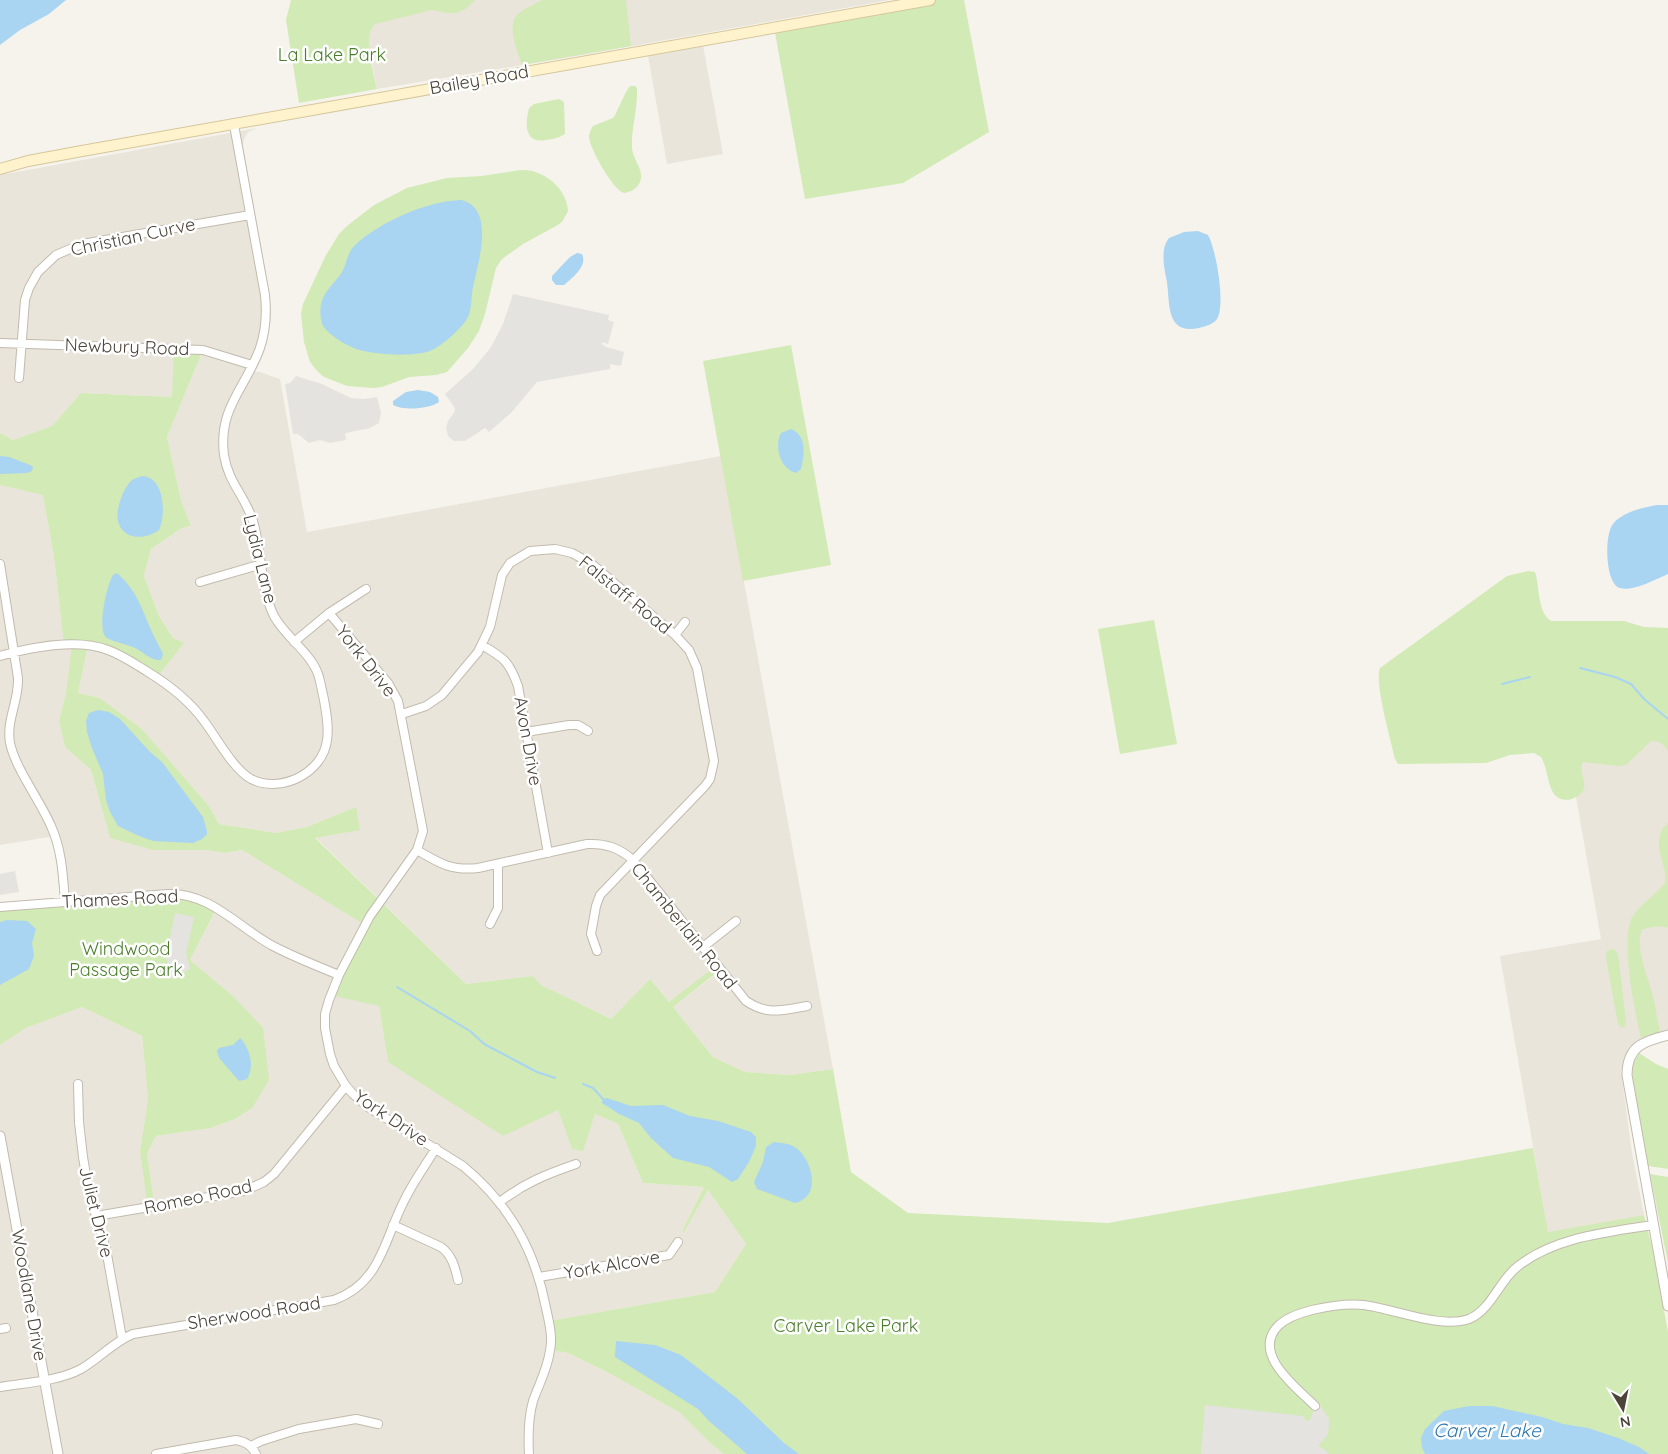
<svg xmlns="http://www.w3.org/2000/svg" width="1668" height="1454" viewBox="0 0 1668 1454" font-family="Quicksand,sans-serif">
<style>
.residential{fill:#eae5da}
.green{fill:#d2eab5;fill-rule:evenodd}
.parking{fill:#e5e3e0}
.water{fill:#a9d4f2}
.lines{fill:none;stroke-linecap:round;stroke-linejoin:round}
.stream{stroke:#a9d4f2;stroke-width:2}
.minor-casing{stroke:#c2bbae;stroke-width:10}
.tertiary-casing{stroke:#c2bbae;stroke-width:11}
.secondary-casing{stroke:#d6c79b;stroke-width:12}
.minor{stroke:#fff;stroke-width:8}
.tertiary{stroke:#fff;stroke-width:9}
.secondary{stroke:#fff3cd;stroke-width:10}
.labels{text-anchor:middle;stroke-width:5;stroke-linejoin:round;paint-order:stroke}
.park-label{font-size:18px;fill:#4a7f2a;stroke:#fff}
.street-label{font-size:18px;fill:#4b4439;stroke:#fff}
.water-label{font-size:19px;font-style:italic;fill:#2e7ab2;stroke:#fff}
</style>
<rect width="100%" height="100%" fill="#f6f3ec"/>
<!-- residential -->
<path class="residential" d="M458,0h432l-331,59 -182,30 -11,-57 10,-12z
M702,40l21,114 -56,10 -20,-114z
M258,128l-10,4 -4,7 -1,7 26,146 2,24 -4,27 -12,29h5l20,7 27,153 414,-76 112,613 -43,6 -45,-3 -32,-15 -40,-50 47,-36 -51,31 -19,-23 -39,40 -71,-34 -7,-9 -67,8 -151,-147 41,-30 -49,20 -31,6 -57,-9 -10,-18 -67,-77 -42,-31 -22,-5 10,-48 95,-2 -10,-5 -14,-22 -15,-40 7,-27 31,-21 9,-2 -10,-26 -14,-63 36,-87 -31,47 -91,-4 -29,33 -39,14 -13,-7v-259l11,-1z
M0,485l43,9 11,63 10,88 9,-1 -7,49 -7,28 6,26 26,23 19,68 42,12h56l17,3 17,-3 124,75 22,137 170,48 14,39h8l15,-35 23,10 25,59 61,4 -22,44 2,1 24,-42 38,54 -31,48 -166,29 2,29 17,3 37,18 74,41 31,31 14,11h-724v-409l26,-17 56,-21 60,29 6,63 -8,52 15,55 -8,-52 9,-18 55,-8 24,-9 -2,-123 -43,-36 27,-51 -152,-7 -10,-66 -55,9z
M1668,700v330l-21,5 -12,7 -10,13 -4,16 11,82 12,62 -96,18 -48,-277 101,-17 -39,-221z"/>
<!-- green -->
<path class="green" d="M291,0h184l-8,8 -10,5h-11l-14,-3 -57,14c-13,11 -1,50 2,65l-78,14 -13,-83z
M542,0h84l5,46 -109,19c-4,-12 -16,-40 -5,-50 7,-7 17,-10 25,-15z
M930,0h34l25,132 -86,51 -98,16 -31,-172z
M630,86h5l2,2c1,21 -6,40 -5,60 1,12 13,23 8,34 -3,7 -9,10 -16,11 -11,-3 -34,-44 -35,-56 0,-4 2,-8 4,-11l20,-8 2,-3 11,-23z
M559,99l5,3 1,32c-6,4 -12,5 -19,6 -22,4 -21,-16 -17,-32l5,-4z
M521,170c22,-1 46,18 47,41l-6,11 -6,4 -33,18 -21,15 -6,9 -11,46 -6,17 -11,17 -21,24 -11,3 -27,2 -27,10 -9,1 -26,-2 -23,-9 -6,-5 -8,-10 -6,-20 -3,-28 2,-10 23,-49 13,-21 8,-8 27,-21 33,-17 40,-10 34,-2z
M791,345l40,220 -88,16 -40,-220zM796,432l7,12 -14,25 -9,-13z
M174,349l29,1 -36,87 14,63 10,26 -9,2 -31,21 -7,27 15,40 14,22 11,5 -27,34 -33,-20 -36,-12 -10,48 22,5 42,31 67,77 10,18 57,9 31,-6 49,-20 4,23 -45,8 151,146 67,-8 8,9 70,34 39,-40 19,23 48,-37 3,5 -47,37 40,50 32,15 45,3 43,-6 18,103 57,41 200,10 425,-75 15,84 96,-17 9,36 15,81v122h-944l-14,-11 -31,-31 -74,-41 -37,-18 -17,-3 -2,-29 166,-29 31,-48 -38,-54 -24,42 -2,-1 22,-44 -61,-4 -25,-59 -23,-10 -12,37 -11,-2 -14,-39 -55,26 -115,-74 -9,-56 -49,-11 35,-70 -123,-75 -17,3 -17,-3h-56l-42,-12 -19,-68 -26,-23 -6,-26 7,-28 6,-48h-8l-10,-88 -11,-62 -43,-10v-52l13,7 39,-14 29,-33 91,4z
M1528,571l7,1c5,15 2,40 16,49h73l20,6 24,1v124c-3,-8 -9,-11 -17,-11l-25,24 -8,1 -35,-4c-5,8 3,18 1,27 -2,5 -7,8 -12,10 -24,6 -22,-22 -29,-38l-2,-4 -7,-4 -24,2 -24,8 -88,1 -3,-5c-4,-18 -21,-77 -15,-91l127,-92z
M1154,620l23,124 -57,10 -22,-125z
M1668,823v105c-9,-3 -18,-1 -26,2 -8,16 7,50 11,66 3,12 4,24 7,36l-19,6c-6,-26 -22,-100 -8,-122 8,-13 23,-21 32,-33 3,-20 -17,-42 3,-60z
M173,894l44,14 -27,52 43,36 30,32 6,52 -17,28 -17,11 -24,9 -55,8 -9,18 8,53 -7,1 -8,-57 8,-52 -6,-63 -60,-29 -56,21 -26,17v-138z
M1614,949l4,5 8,67 -1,5 -3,2 -4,-4 -12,-66 1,-7z
M1639,1053l17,11 12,5v100l-20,-3 -16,-89 1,-12z
M1650,1174l18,3v86z"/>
<!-- parking -->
<path class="parking" d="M513,294l96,21 -1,5 6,2 -6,22 -5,-2 -1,2 4,3 18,5 -3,14 -11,-2v5l-73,13 -26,31 -22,19 -4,-4 -20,13h-11l-6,-5 -2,-8 2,-7 6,-8 1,-5 -10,-14 28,-25 18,-22 12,-23z
M296,376l26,8 29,14 12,1 14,-2 4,16 -2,10 -9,5 -24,5 -1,1 1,6 -16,3 -10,-3 -11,3 -11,-9h-5l-8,-50 5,-1z
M15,871l4,21 -19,3v-21z
M175,913l19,4 -8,36 4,16 -18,10 -6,-22z
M1205,1405l98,11 3,5 4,-1 3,-8 7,-7 9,14v8l-2,9 -9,10 6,3 5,5h-128z"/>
<!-- water -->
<path class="water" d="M0,0h66l-17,14 -29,16 -20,15z
M461,200c35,8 17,63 12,87 -2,9 -1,21 -5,30 -5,10 -26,29 -36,33 -15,7 -51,5 -68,1 -13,-2 -33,-14 -41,-25 -3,-6 -3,-16 -2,-22 3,-13 14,-21 21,-32 5,-9 5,-19 13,-27 25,-23 72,-44 106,-45z
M1198,231l10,4c8,14 17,67 10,82 -3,7 -12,9 -19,11 -33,7 -29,-23 -32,-46 -3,-14 -7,-33 2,-44l15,-6z
M577,253l5,1c6,12 -10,24 -18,31h-8l-4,-5v-4l18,-19z
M418,390l12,2 8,5 1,5c-10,7 -35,9 -46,3v-4l13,-9z
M791,429c17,7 13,27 10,40l-5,4c-16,-4 -22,-27 -15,-40z
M0,456l9,1 21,8 3,2 -1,4 -5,2 -27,1z
M143,476c22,2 23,39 16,54 -12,9 -34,11 -40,-6 -5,-12 4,-36 13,-44 3,-2 7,-3 11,-4z
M1658,505h10v69c-12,5 -35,18 -48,14 -15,-4 -16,-53 -7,-64 9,-12 31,-17 45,-19z
M117,573c24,22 25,40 39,67 2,5 5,9 7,14l-2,6c-9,1 -17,-7 -24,-11 -9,-5 -21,-6 -30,-11 -11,-6 0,-54 6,-63z
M98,710l11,2 11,7 30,33 12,10 41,55 4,14v3l-5,5 -9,4 -40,-2 -14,-5 -21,-10 -8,-14 -4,-12 -3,-26 -11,-26 -5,-16 -1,-11 3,-8z
M7,920l20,1 9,8 -4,14 2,13 -5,13 -29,16v-63z
M240,1038c10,11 15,28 7,41l-8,2 -20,-23 -2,-7 2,-3 14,-3z
M607,1098l24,8 32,-1 27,11 28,5 33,11 5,5v9l-7,16 -11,17 -6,3 -23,-15 -36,-9 -22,-20 -12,-15 -20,-9 -17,-11 1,-4z
M774,1142c7,1 12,1 19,4 19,10 30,51 2,57l-38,-14 -3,-7 9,-20 3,-15z
M616,1341l39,4 26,10 57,44 46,44 15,11h-52l-38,-33 -11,-12 -83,-52z
M1469,1406h23l50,11 21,7 25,4 30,10 21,9 10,7h-224l-3,-6 -1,-10 4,-9 19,-18z"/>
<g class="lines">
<!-- stream -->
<path class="stream" d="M1580,668l35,9 16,7 13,15 24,20
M1502,684l28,-7
M397,987l73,44 14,13 53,28 18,6
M583,1084l10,4 10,11"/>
<defs>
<path id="minor" d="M0,343l203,7 49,15
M19,378l6,-78 4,-12 9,-16 18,-17 26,-11 168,-29
M0,564l18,114c1,23 -12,42 -8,65 6,27 30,57 41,83 11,24 12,50 14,76
M200,582l62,-18
M329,613l59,70 10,18 25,130 -6,19 -47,66 -31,59 -10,25 -4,14v14l5,26 4,12 12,20 7,8 15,13 95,59c46,38 72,84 83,142 3,14 7,29 4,42 -2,18 -11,34 -17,51 -5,18 -5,35 -4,53
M675,635l10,-13
M294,642l35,-29 37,-24
M482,645c22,13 27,16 36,41l30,167
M0,656c32,-9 76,-18 108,-6 14,5 27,14 40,22 21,13 41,28 56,49 13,17 29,48 47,58 30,15 72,-6 76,-39 3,-17 -4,-46 -8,-63 -7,-24 -33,-39 -45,-61 -14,-28 -12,-65 -21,-95 -8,-25 -25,-39 -29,-66 -6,-48 22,-67 36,-107 6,-18 7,-34 5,-53l-31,-170
M402,714l24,-8 16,-11 36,-43 12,-25 12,-52 8,-12 20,-12 25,-2 17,4 20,11 83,71 14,15 8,18 17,93 -4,18 -5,7 -105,109 -4,11 -5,28 6,17
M526,732l43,-7h9l10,6
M417,850c22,13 34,21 61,18l109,-24c19,-1 32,4 46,16l113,141c22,15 37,9 61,5
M0,907l168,-13c42,-2 71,34 105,52 21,11 44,20 66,29
M490,924l8,-16v-44
M703,947l33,-26
M78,1084l1,38 4,35 6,36 17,56 16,89
M500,1202c24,-19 47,-28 76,-38
M96,1216l148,-25 20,-9 10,-8 72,-88
M393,1225l48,22c11,8 14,20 17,33
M539,1277l130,-22 9,-13
M0,1329l6,-1
M0,1387c25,-4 59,-6 81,-18 18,-10 32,-27 52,-35l201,-34c47,-17 50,-60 70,-99 9,-19 21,-35 32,-53
M1315,1406c-18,-18 -64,-52 -37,-80 9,-9 22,-13 34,-16 17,-4 35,-7 52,-5 30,4 77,24 105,14 22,-9 30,-38 48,-52 37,-30 91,-35 136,-42
M251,1446l10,-5 38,-12 57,-10 22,5
M156,1454l80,-14c10,2 15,5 20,14"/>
<path id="tertiary" d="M1668,1035c-24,6 -41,11 -41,40l41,231
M0,1136l58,318"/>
<path id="secondary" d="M0,169l28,-8 54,-10 848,-151"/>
</defs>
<!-- minor casing -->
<use href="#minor" class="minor-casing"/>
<!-- tertiary casing -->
<use href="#tertiary" class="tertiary-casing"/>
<!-- secondary casing -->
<use href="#secondary" class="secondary-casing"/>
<!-- minor -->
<use href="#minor" class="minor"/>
<!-- tertiary -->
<use href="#tertiary" class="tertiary"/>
<!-- secondary -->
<use href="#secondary" class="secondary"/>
</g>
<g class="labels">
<!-- park labels -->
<g class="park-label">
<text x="332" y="61">La Lake Park</text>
<text x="126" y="955">Windwood<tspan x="126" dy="21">Passage Park</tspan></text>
<text x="846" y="1332">Carver Lake Park</text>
</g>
<!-- street labels -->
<g class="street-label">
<text transform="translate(479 80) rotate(-10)" y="6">Bailey Road</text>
<text transform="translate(133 237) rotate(-12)" y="6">Christian Curve</text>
<text transform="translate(127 347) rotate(2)" y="6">Newbury Road</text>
<text transform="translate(260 559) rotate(76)" y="6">Lydia Lane</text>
<text transform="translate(625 595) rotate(39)" y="6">Falstaff Road</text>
<text transform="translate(366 661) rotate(52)" y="6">York Drive</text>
<text transform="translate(528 741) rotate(80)" y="6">Avon Drive</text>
<text transform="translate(120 899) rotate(-3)" y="6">Thames Road</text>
<text transform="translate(684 926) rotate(51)" y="6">Chamberlain Road</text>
<text transform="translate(391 1118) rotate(34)" y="6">York Drive</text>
<text transform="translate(198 1197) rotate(-12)" y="6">Romeo Road</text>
<text transform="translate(96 1212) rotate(76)" y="6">Juliet Drive</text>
<text transform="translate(612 1265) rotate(-10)" y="6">York Alcove</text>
<text transform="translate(29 1295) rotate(80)" y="6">Woodlane Drive</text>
<text transform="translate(254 1313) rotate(-9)" y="6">Sherwood Road</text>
</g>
<!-- water labels -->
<g class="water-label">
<text x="1487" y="1437">Carver Lake</text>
</g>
</g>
<!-- north arrow -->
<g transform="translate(1623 1409) rotate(170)" stroke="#ffffff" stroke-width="4" paint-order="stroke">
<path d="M0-4L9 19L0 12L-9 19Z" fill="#4b4439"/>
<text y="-8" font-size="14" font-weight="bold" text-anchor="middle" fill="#4b4439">N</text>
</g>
</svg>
